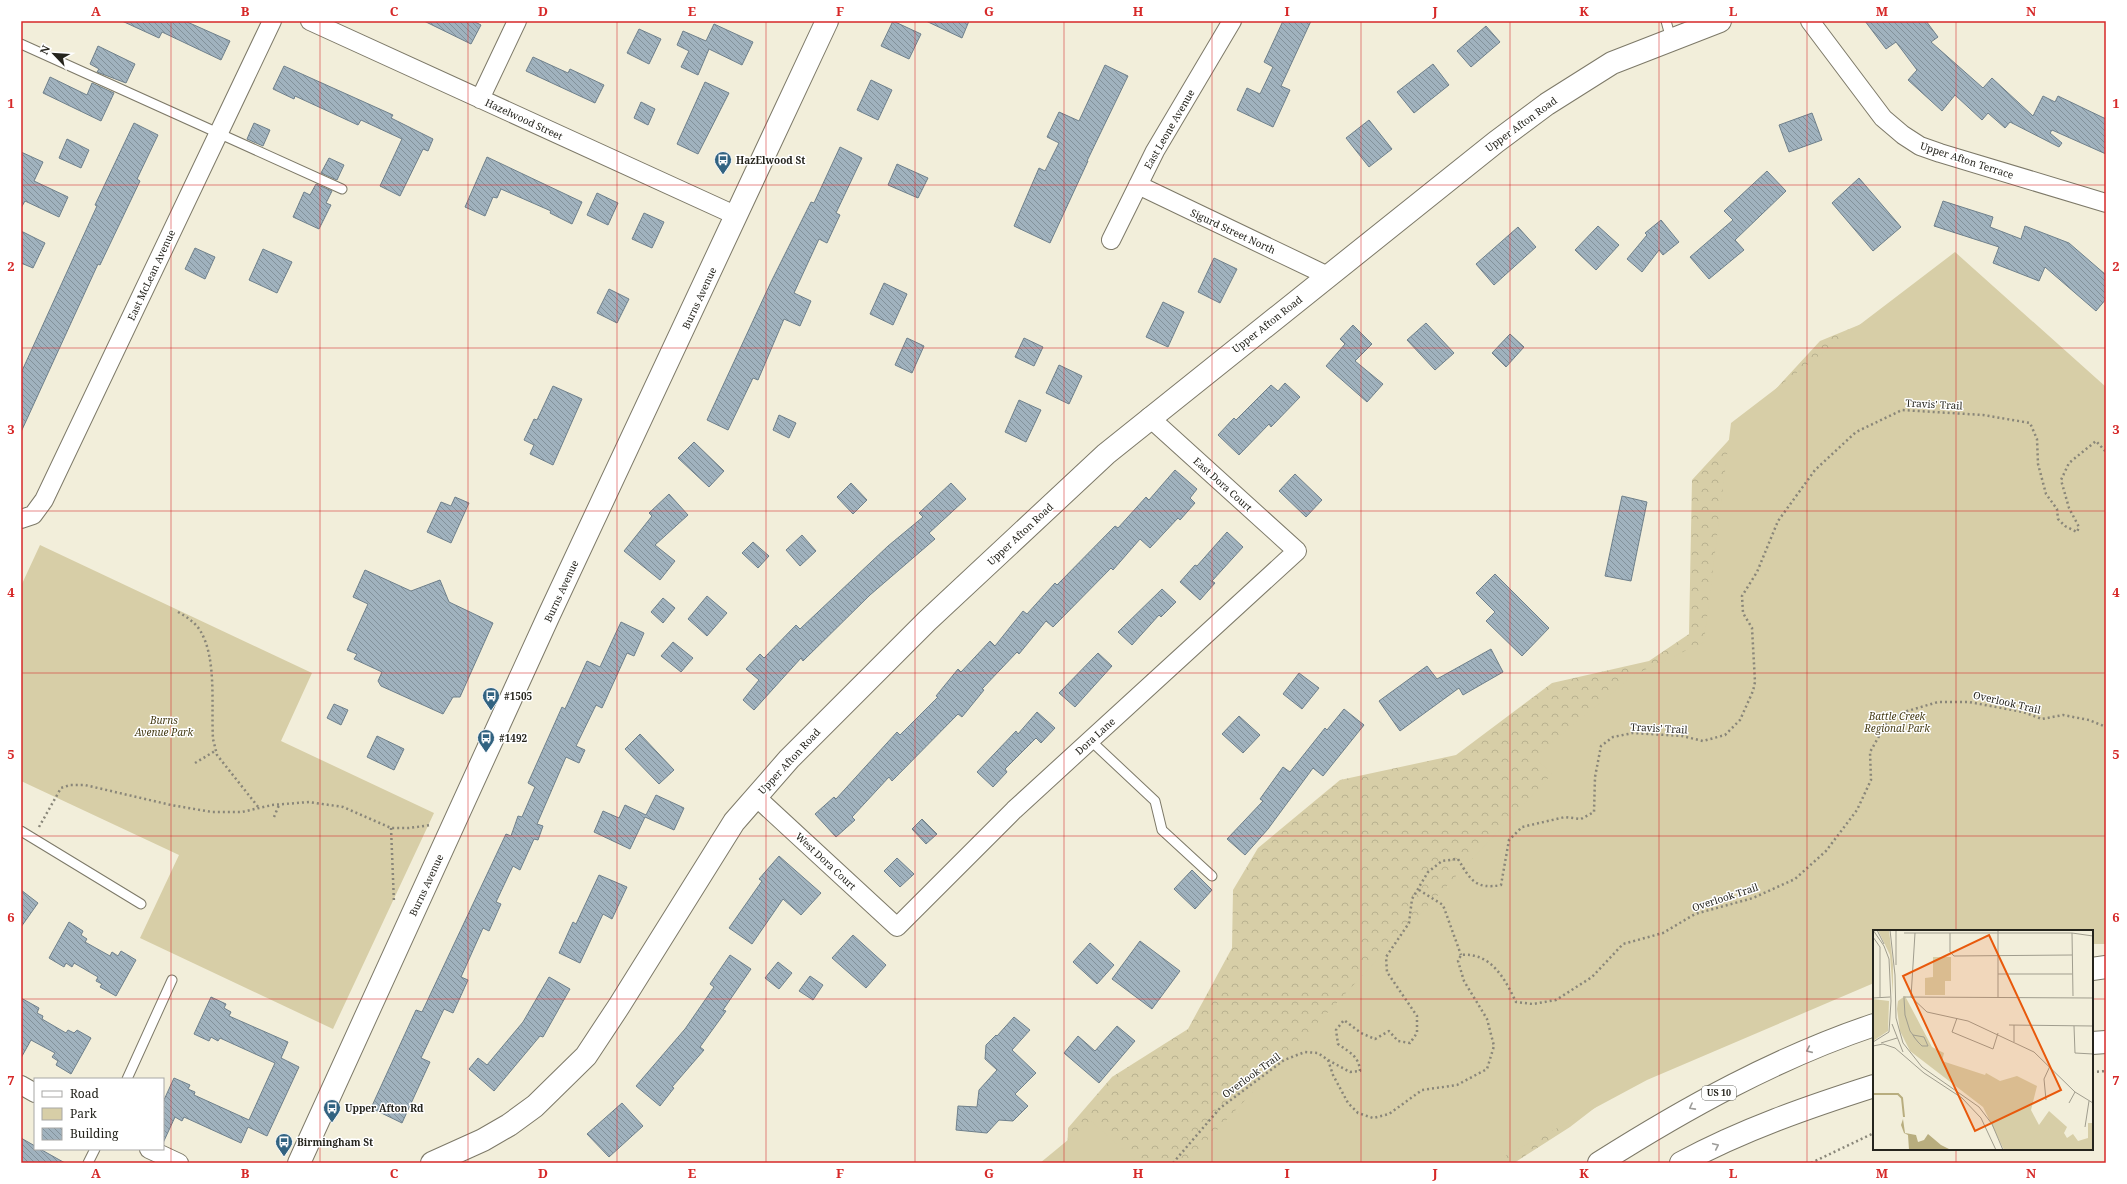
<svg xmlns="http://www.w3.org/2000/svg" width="2127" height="1184" viewBox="0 0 2127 1184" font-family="'Noto Serif',serif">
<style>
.forest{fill:url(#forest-crowns)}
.green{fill:#d7cea7}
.building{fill:url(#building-back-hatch);stroke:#6f808b}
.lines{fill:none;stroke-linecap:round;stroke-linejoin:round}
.lane-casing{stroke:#7d7968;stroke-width:11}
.street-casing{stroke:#7d7968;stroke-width:20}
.secondary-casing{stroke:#7d7968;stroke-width:24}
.highway-casing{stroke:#7d7968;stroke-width:24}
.path{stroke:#898679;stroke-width:2.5;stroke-dasharray:2 3;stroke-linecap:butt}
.lane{stroke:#fff;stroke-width:9}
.street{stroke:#fff;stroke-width:18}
.secondary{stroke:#fff;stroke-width:22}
.highway{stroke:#fff;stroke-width:22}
.oneway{stroke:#9d9c99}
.grid{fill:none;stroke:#d62828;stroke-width:1;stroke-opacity:0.55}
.labels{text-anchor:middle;stroke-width:3;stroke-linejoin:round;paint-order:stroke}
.shield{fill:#fff;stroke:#666661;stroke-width:1}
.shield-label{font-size:9px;font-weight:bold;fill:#25241d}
.street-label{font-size:10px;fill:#25241d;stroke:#fff}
.poi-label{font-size:10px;font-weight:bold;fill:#25241d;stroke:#fff;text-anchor:start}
.park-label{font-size:10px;font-style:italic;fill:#443b14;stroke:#fff}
.inset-river{fill:none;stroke:#b8ad7e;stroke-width:2}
.inset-road{fill:none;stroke:#a09d8e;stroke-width:1}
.view{fill:#e8590c;fill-opacity:0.15;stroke:#e8590c;stroke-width:2}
.inset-edge{fill:none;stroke:#25241d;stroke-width:2}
.neatline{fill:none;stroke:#d62828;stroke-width:1.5}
.grid-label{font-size:13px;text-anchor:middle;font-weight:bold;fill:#d62828}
</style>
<defs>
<pattern id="forest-crowns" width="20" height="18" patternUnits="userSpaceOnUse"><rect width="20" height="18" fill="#d7cea7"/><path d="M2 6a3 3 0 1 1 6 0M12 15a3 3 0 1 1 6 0" fill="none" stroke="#b8b18f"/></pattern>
<pattern id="building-back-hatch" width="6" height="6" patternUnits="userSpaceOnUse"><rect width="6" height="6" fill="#a0b2be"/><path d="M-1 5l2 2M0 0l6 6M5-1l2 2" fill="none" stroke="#82919a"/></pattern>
</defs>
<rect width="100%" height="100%" fill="#f2eeda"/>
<!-- forest -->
<path class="forest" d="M1956,285l85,646h-167l-190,108 -114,88 -56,36h-447l1,-35 44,-51 76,-48 44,-81 1,-58 25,-42 82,-68 116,-25 96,-72 97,-22 40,-27 3,-154 128,-139z"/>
<!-- green -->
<path class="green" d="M1955,252l151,135v557h-14v-13h-218v52l-227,97 -140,75 -11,8h-310l366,-389 -18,-17 100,-82 70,-33 27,-219z
M40,545l272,128 -31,68 153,72 -101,216 -193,-91 39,-83 -158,-74v-195z
M1091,1121l47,42h-98z"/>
<!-- building -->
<path class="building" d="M122,21h63l45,20 -9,19 -59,-28 -3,6z
M424,21h49l8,4 -10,19z
M893,21l28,13 -12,25 -28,-13z
M926,21h43l-7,17z
M1283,21h28l-30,65 9,4 -17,37 -36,-17 10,-22 13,6 13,-27 -9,-5z
M1865,21h61l12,16 -7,5 52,46 9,-10 41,38 10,-20 12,6 3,-6 48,23v35l-54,-24 -2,3 12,10 -3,4 -49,-25 -5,6 -17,-15 -6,7 -27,-25 -13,16 -34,-31 9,-10 -21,-28 -10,7z
M714,24l39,18 -11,23 -33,-16 -11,26 -17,-8 8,-16 -12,-6 6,-14 23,10z
M1486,26l14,16 -29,25 -14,-16z
M639,29l22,10 -12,25 -22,-11z
M98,46l37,18 -9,19 -29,-11 2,-3 -9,-5z
M533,57l35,16 2,-4 34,16 -9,18 -69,-32z
M1433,64l16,21 -35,28 -17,-21z
M1105,65l23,11 -41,85h1l-38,82 -36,-17 25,-58 6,3 14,-28 -12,-6 12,-25 20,9z
M284,66l109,49 -2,3 42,21 -5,12 -5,-2 -23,47 -20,-10 22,-47 -41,-19 -3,5 -63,-29 -1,3 -21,-10z
M50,77l37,18 5,-12 22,10 -13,28 -58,-28z
M871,80l21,10 -14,30 -21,-10z
M705,82l24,11 -31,61 -21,-10z
M641,102l14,7 -7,16 -14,-7z
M1812,113l10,27 -33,12 -10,-27z
M1369,120l23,29 -23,18 -23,-29z
M134,123l24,12 -21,44 3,2 -40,84 -2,-1 -77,168v-59l76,-167 -2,-1z
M254,123l16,7 -7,16 -16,-7z
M67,139l22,11 -8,18 -22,-10z
M840,147l22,11 -26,55 4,2 -13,28 -8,-4 -25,54 17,8 -11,25 -16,-7 -26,61 -5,-2 -25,52 -21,-10 64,-138 40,-80 3,1z
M21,152l22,10 -9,19 34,16 -9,20 -34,-16 -4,7z
M487,157l95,45 -10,22 -22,-11 1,-2 -50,-22 -4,9 -4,-1 -8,19 -20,-9z
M329,158l15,7 -7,15 -16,-7z
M897,164l31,14 -10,20 -30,-13z
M1767,171l19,20 -51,49 9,10 -35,29 -19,-22 43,-37 -9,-9z
M1859,178l42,49 -28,24 -41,-48z
M316,184l16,7 -6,12 5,2 -12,24 -26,-12 11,-25 6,3z
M597,193l21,10 -10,22 -21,-10z
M1943,201l50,16 -3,10 31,12 4,-13 44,17 37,32v24l-10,12 -51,-44 -6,14 -46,-18 6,-16 -65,-21z
M644,213l20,9 -12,26 -20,-9z
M1661,220l18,22 -16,13 -4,-5 -17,22 -15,-13 20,-24 -2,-2z
M1598,226l21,19 -23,25 -21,-20z
M1518,227l18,20 -42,38 -18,-21z
M21,231l24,12 -12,25 -12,-5z
M195,248l20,9 -10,22 -20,-10z
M263,249l29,13 -15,31 -28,-13z
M1214,258l23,11 -17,34 -22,-11z
M884,283l23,11 -14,31 -23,-11z
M609,289l20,10 -12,24 -20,-10z
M1163,302l21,10 -16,35 -22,-10z
M1426,323l28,30 -19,17 -28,-30z
M1353,325l19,19 -17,17 28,23 -16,18 -41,-36 19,-22 -5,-5z
M1510,334l14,13 -18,20 -14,-14z
M907,338l17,8 -12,27 -17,-8z
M1024,338l19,9 -9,19 -19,-9z
M1059,365l23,11 -13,28 -23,-11z
M1285,383l15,14 -29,30 -2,-3 -30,31 -21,-20 16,-17 2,2 35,-35 7,6z
M553,386l29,13 -29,66 -23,-11 4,-9 -10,-5 10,-21 3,1z
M1019,400l22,10 -15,32 -21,-10z
M779,415l17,8 -7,15 -16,-8z
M694,442l30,29 -15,16 -31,-29z
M1175,470l22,19 -7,9 5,5 -15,17 -2,-2 -28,30 -10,-9 -27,31 -2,-2 -58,59 -7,-6 -27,33 -2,-2 -35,37 2,1 -22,27 -4,-3 -66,67 -3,-4 -37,40 3,3 -19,17 -21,-23 19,-17 2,2 61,-67 3,3 38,-38 -2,-1 22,-27 3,3 29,-31 5,5 28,-35 4,3 28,-31 2,2 58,-59 3,2 28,-31 3,3z
M1295,474l27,26 -16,17 -27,-26z
M851,483l16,17 -14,14 -16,-17z
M951,483l15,16 -37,34 6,6 -65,56 -67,66 -2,-3 -47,52 -11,-10 16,-20 -13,-11 14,-15 4,4 32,-33 4,4 88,-83 35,-29 -4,-4z
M669,494l19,21 -33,30 20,16 -15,19 -36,-29 28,-35 -3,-3z
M1622,496l25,6 -16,79 -26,-5z
M455,497l14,6 -18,40 -24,-11 14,-30 10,4z
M1227,532l16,15 -31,34 3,2 -15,17 -20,-18 15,-17 2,1z
M802,535l14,16 -16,15 -14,-16z
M753,542l16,14 -11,12 -16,-15z
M365,570l46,21 29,-11 9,22 44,21 -33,74h-7l-10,17 -62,-28 -3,-5 4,-9 -28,-13 3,-5 -10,-4 21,-46 -15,-7z
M1495,574l54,54 -27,28 -36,-35 9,-9 -19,-19z
M1162,589l14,13 -15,15 -2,-2 -27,30 -14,-13z
M707,596l20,17 -20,23 -19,-17z
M663,598l12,10 -12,15 -12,-11z
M621,622l23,11 -10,23 -7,-3 -25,55 -6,-3 -20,41 9,4 -6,13 -13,-6 -29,67 6,2 -5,14 -4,-1 -14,31 -7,-4 -17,36 5,2 -12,27 -6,-3 -22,49 7,3 -15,33 -9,-4 -23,49 9,4 -28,61 -31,-15 45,-98 6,2 84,-178 5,2 7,-20 4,1 13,-30 -7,-4 34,-76 3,2 22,-48 13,6z
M673,642l20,16 -12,14 -20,-16z
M1491,649l12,23 -40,23 -4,-7 -59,43 -21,-30 48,-35 10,13z
M1098,653l14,13 -37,41 -16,-14z
M1299,673l20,15 -17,21 -19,-15z
M334,704l14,6 -7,15 -14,-7z
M1344,709l20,16 -41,51 -10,-8 -45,61 -23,26 -18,-16 36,-38 -3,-2 23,-32 7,5 35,-44 2,2z
M1037,712l18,16 -14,15 -5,-5 -31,31 2,3 -14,15 -16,-15 39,-41 2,3z
M1239,716l21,19 -17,18 -21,-19z
M640,734l34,36 -15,14 -34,-35z
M377,736l27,13 -10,21 -27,-13z
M656,795l28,13 -10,22 -29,-13 -15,32 -36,-17 9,-21 16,7 6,-13 21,10z
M922,819l15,15 -11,10 -14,-15z
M779,856l42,37 -20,22 -18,-16 -31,45 -23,-16 33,-47 -3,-2z
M897,858l17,16 -14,13 -16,-16z
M1192,870l20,20 -17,19 -21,-20z
M599,875l28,12 -15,32 -9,-5 -23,49 -21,-10 14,-31 3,2z
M21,890l17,13 -17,24z
M69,922l14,9 -2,4 6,4 -2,3 25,14 2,-4 6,4 3,-5 15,9 -20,36 -16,-9 2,-3 -6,-3 2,-4 -24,-14 -2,4 -6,-4 -2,4 -15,-9z
M853,935l33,30 -20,23 -34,-30z
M1140,941l40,30 -28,38 -40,-30z
M1090,943l24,22 -17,19 -24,-22z
M730,955l21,14 -28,41 3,1 -26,36 4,3 -32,37 2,1 -14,18 -24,-20 49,-57 29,-42 -4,-3z
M778,962l14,11 -13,16 -14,-11z
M810,976l13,9 -10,15 -14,-9z
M549,977l21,12 -27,48 -3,-1 -46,55 -25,-22 9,-11 9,7 36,-43z
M211,997l15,7 -2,4 7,4 -2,4 59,26 -7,16 18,9 -32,69 -19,-9 -7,16 -57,-26 -2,4 -7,-4 -12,26v-41l11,-24 16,7 -2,4 7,3 -1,3 55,25 26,-57 -55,-25 -2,3 -7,-4 -2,4 -15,-7z
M21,998l18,10 -2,5 6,3 -1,3 24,14 2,-3 6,3 3,-3 14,8 -20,36 -15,-9 2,-4 -6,-4 3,-4 -24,-13 -10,18z
M1014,1017l16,13 -18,20 24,23 -21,21 13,12 -15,15 -14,-1 -12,13 -31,-3 2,-24 19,1 2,-17 18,-20 -12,-11 1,-14 10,-10 1,1z
M1117,1026l18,15 -36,42 -35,-30 14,-17 17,15z
M622,1103l21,23 -34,31 -22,-23z
M21,1138l14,8v3h5l25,14h-44z"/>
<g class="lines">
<defs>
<path id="lane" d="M1666,21l5,18
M21,44l321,145
M1090,740l65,61 7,29 50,46
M21,831l120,73
M127,1079l45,-99
M88,1163l7,-14"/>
<path id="street" d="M310,21l427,195
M1810,21l73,97 20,17 17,11 20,7 166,50
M480,99l37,-78
M1138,185l190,91
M1111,240l44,-89 77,-130
M21,519l12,-4 11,-15 228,-479
M755,796l142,131 117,-117 283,-259 -148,-134
M21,1085l14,8
M149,1149l30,14"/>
<path id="secondary" d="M299,1163l250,-548 278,-594
M432,1163l51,-23 26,-15 26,-19 51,-50 33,-50 115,-184 55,-63 138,-138 179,-167 390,-312 51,-38 65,-41 108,-42"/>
<path id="highway" d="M2092,969l14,-2
M2092,1043l14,-1
M1599,1163c87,-55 177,-105 275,-138
M1681,1163c61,-33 127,-56 193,-77"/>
</defs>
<!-- lane casing -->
<use href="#lane" class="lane-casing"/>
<!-- street casing -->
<use href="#street" class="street-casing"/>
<!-- secondary casing -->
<use href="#secondary" class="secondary-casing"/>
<!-- highway casing -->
<use href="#highway" class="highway-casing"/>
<!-- path -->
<path class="path" d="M178,612c9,5 18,11 23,20 16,28 10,76 12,107l4,16 42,53
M195,763l20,-12
M274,817l5,-12
M39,827l22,-39 9,-3h15l86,20 41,7h30l30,-7 37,-3 34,5 48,21h18l22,-3
M391,828l3,75
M1419,890l24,15 18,50
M1328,1060l22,12 10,-1c-1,-15 -11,-19 -22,-27l-2,-14 8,-10 17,13 14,6 14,-8 9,10 12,2 7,-10v-17l-30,-44 -1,-15 23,-34 3,-24 16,-27 14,-11 16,-2c12,20 17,31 43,26l8,-45 13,-13 43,-10 16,2 13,-7 1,-35 6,-31 12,-9 20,-4 49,3 21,5 22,-6 15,-15 13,-29 2,-9 -3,-54 -9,-15 -1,-17 15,-24 21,-51 37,-51 41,-38 46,-22 81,5 47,8 7,16 1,25 8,30 11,15 1,10 7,7 12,6 2,-5 -10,-19 -8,-28 8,-17 27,-22 10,11
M2092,1072l14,-1
M1173,1163l47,-55 64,-48 21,-8 13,1 10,7 5,15 15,28 10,10 15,5 16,-4 33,-24 35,-5 30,-16 7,-23 -7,-27 -23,-38 -6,-20 3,-6c30,-3 44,24 55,47l17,2 23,-4 36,-23 31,-33 40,-11 32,-19 58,-16 42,-19 31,-28 31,-41 14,-30 -1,-28 16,-28 18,-12 34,-10h31l54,10 19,7 21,-4 26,5 17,7
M1811,1163l63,-30"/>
<!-- lane -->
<use href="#lane" class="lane"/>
<!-- street -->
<use href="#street" class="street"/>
<!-- secondary -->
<use href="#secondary" class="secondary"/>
<!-- highway -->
<use href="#highway" class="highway"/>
</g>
<!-- one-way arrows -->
<defs><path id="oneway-chevron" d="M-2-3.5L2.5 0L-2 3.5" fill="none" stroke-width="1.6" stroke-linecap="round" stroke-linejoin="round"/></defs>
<g class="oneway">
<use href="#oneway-chevron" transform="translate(1809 1050) rotate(156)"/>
<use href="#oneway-chevron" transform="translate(1692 1107) rotate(152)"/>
<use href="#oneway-chevron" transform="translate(1716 1146) rotate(-25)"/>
</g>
<!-- grid -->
<path class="grid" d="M171,21v1142M320,21v1142M468,21v1142M617,21v1142M766,21v1142M915,21v1142M1064,21v1142M1212,21v1142M1361,21v1142M1510,21v1142M1659,21v1142M1807,21v1142M1956,21v910M21,185h2085M21,348h2085M21,511h2085M21,673h2085M21,836h2085M21,999h1853M2092,999h14M1956,1149v14"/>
<!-- icons -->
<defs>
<symbol id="bus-pin" viewBox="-11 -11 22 30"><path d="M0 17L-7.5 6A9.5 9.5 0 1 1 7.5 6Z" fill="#326381" stroke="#fff"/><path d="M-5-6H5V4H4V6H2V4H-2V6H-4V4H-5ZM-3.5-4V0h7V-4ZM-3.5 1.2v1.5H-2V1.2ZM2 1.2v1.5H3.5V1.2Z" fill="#fff"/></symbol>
</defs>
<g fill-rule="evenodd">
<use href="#bus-pin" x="713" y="150" width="20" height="27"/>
<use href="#bus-pin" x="481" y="686" width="20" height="27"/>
<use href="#bus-pin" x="476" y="728" width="20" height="27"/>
<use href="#bus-pin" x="322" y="1098" width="20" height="27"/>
<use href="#bus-pin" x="274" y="1132" width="20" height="27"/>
</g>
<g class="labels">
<!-- shield labels -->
<rect class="shield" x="1702" y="1086" width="34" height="14" rx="3"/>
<g class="shield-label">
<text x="1719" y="1096">US 10</text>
</g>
<!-- street labels -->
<g class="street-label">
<text transform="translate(524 119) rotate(25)" y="4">Hazelwood Street</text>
<text transform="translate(1521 124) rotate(-36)" y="4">Upper Afton Road</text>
<text transform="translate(1169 129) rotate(-60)" y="4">East Leone Avenue</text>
<text transform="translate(1967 160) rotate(18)" y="4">Upper Afton Terrace</text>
<text transform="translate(1233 231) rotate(25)" y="4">Sigurd Street North</text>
<text transform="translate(151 275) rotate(-65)" y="4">East McLean Avenue</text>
<text transform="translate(699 298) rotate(-65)" y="4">Burns Avenue</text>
<text transform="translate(1267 324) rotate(-38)" y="4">Upper Afton Road</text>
<text transform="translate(1934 404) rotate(3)" y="4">Travis' Trail</text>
<text transform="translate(1223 484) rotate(42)" y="4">East Dora Court</text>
<text transform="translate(1020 534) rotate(-43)" y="4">Upper Afton Road</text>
<text transform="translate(561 591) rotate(-65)" y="4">Burns Avenue</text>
<text transform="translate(2007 702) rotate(13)" y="4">Overlook Trail</text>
<text transform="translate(1659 728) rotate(3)" y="4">Travis' Trail</text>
<text transform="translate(1095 736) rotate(-42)" y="4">Dora Lane</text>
<text transform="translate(789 761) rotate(-47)" y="4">Upper Afton Road</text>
<text transform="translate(826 861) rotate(43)" y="4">West Dora Court</text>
<text transform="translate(426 885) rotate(-65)" y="4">Burns Avenue</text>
<text transform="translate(1725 897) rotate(-18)" y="4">Overlook Trail</text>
<text transform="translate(1251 1075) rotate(-36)" y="4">Overlook Trail</text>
</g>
<!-- poi labels -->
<g class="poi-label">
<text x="736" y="164">HazElwood St</text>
<text x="504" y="700">#1505</text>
<text x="499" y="742">#1492</text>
<text x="345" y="1112">Upper Afton Rd</text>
<text x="297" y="1146">Birmingham St</text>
</g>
<!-- park labels -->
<g class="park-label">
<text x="1897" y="720">Battle Creek<tspan x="1897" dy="12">Regional Park</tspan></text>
<text x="164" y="724">Burns<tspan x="164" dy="12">Avenue Park</tspan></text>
</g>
</g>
<!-- overview -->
<g transform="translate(1873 930)">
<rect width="220" height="220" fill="#f2eeda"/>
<path d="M5,0h11l4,35v30l-3,-40z" fill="#d7cea7"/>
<path d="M60,27h18v24h-6v14h-20v-17l8,-1zM32,66l27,51 12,6 -2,8 43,14 1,-2 14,8 17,-5 20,10 -6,24 8,15 10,-14 18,16 -3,6 3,5 6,-4 5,7 10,-3v-15h5v27h-89l-21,-43 -73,-56 -10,-20 -3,-22 1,-8zM0,69l16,2 -1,30 -15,10z" fill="#d7cea7"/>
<path d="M30,189l2,14 11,2 2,7 6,-2 4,-6 13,11 10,5h-42l-1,-15 -4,-2 -3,-8z" fill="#b8ad7e"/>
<path class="inset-river" d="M0,164h25l4,4 2,19"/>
<path class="inset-road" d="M0,0l11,16 5,13 2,42 -2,31 -16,10M4,0l7,14M17,0l5,45 1,43 7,25 19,24 57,40 13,17 11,26M23,0v35M125,0v67M31,3h168l21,3M77,3v19l4,4 118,-1M199,3l1,63M0,7l7,10v50M125,44h74M30,67l190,1M38,67l16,15 41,9 66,31 41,40 18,11M38,67l4,-64M0,68l17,-1M31,68l1,17 5,16 3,4 1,2 4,5 4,4h6l-4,-9 -11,-2M84,88l-5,14 41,17 5,-16M19,94l11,28M136,95l84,1M201,96l1,27 18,1M141,112v-17M8,113l16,-5M0,116l10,-2 12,4 29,25 38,25 19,20 15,32M173,170l-2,-21 6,-13M196,173l6,-11M212,197l4,-26"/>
<path class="view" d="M116,5l72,155 -86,41 -72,-155z"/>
<rect width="220" height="220" class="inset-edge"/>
</g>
<!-- border -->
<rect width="2127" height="1184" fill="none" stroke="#ffffff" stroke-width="44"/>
<!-- legend -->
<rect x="34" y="1078" width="130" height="72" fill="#ffffff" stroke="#a8a7a5"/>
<rect x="42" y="1091" width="20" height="6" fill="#ffffff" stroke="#a8a7a5"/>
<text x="70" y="1098" font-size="12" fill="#25241d">Road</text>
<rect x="42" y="1108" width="20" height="12" fill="#d7cea7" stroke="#a8a7a5"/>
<text x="70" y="1118" font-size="12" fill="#25241d">Park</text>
<rect x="42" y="1128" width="20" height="12" fill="url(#building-back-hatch)" stroke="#a8a7a5"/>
<text x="70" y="1138" font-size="12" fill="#25241d">Building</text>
<!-- north arrow -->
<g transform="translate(54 54) rotate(295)" stroke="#ffffff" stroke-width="3" paint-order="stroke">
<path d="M0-3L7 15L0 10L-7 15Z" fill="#25241d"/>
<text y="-6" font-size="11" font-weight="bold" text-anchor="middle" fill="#25241d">N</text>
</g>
<rect x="22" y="22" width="2083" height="1140" class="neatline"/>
<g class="grid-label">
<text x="96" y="16">A</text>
<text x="245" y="16">B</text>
<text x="394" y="16">C</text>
<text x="543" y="16">D</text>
<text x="692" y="16">E</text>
<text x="840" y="16">F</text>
<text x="989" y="16">G</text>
<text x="1138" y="16">H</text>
<text x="1287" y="16">I</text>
<text x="1435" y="16">J</text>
<text x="1584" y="16">K</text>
<text x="1733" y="16">L</text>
<text x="1882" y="16">M</text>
<text x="2031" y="16">N</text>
<text x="11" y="108">1</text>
<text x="2116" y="108">1</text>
<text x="11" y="271">2</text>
<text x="2116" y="271">2</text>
<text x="11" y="434">3</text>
<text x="2116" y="434">3</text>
<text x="11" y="597">4</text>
<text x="2116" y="597">4</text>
<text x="11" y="759">5</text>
<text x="2116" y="759">5</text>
<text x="11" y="922">6</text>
<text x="2116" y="922">6</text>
<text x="11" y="1085">7</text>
<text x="2116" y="1085">7</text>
<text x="96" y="1178">A</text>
<text x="245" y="1178">B</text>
<text x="394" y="1178">C</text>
<text x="543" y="1178">D</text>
<text x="692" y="1178">E</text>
<text x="840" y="1178">F</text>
<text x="989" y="1178">G</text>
<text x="1138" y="1178">H</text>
<text x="1287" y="1178">I</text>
<text x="1435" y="1178">J</text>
<text x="1584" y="1178">K</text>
<text x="1733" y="1178">L</text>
<text x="1882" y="1178">M</text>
<text x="2031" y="1178">N</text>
</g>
</svg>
